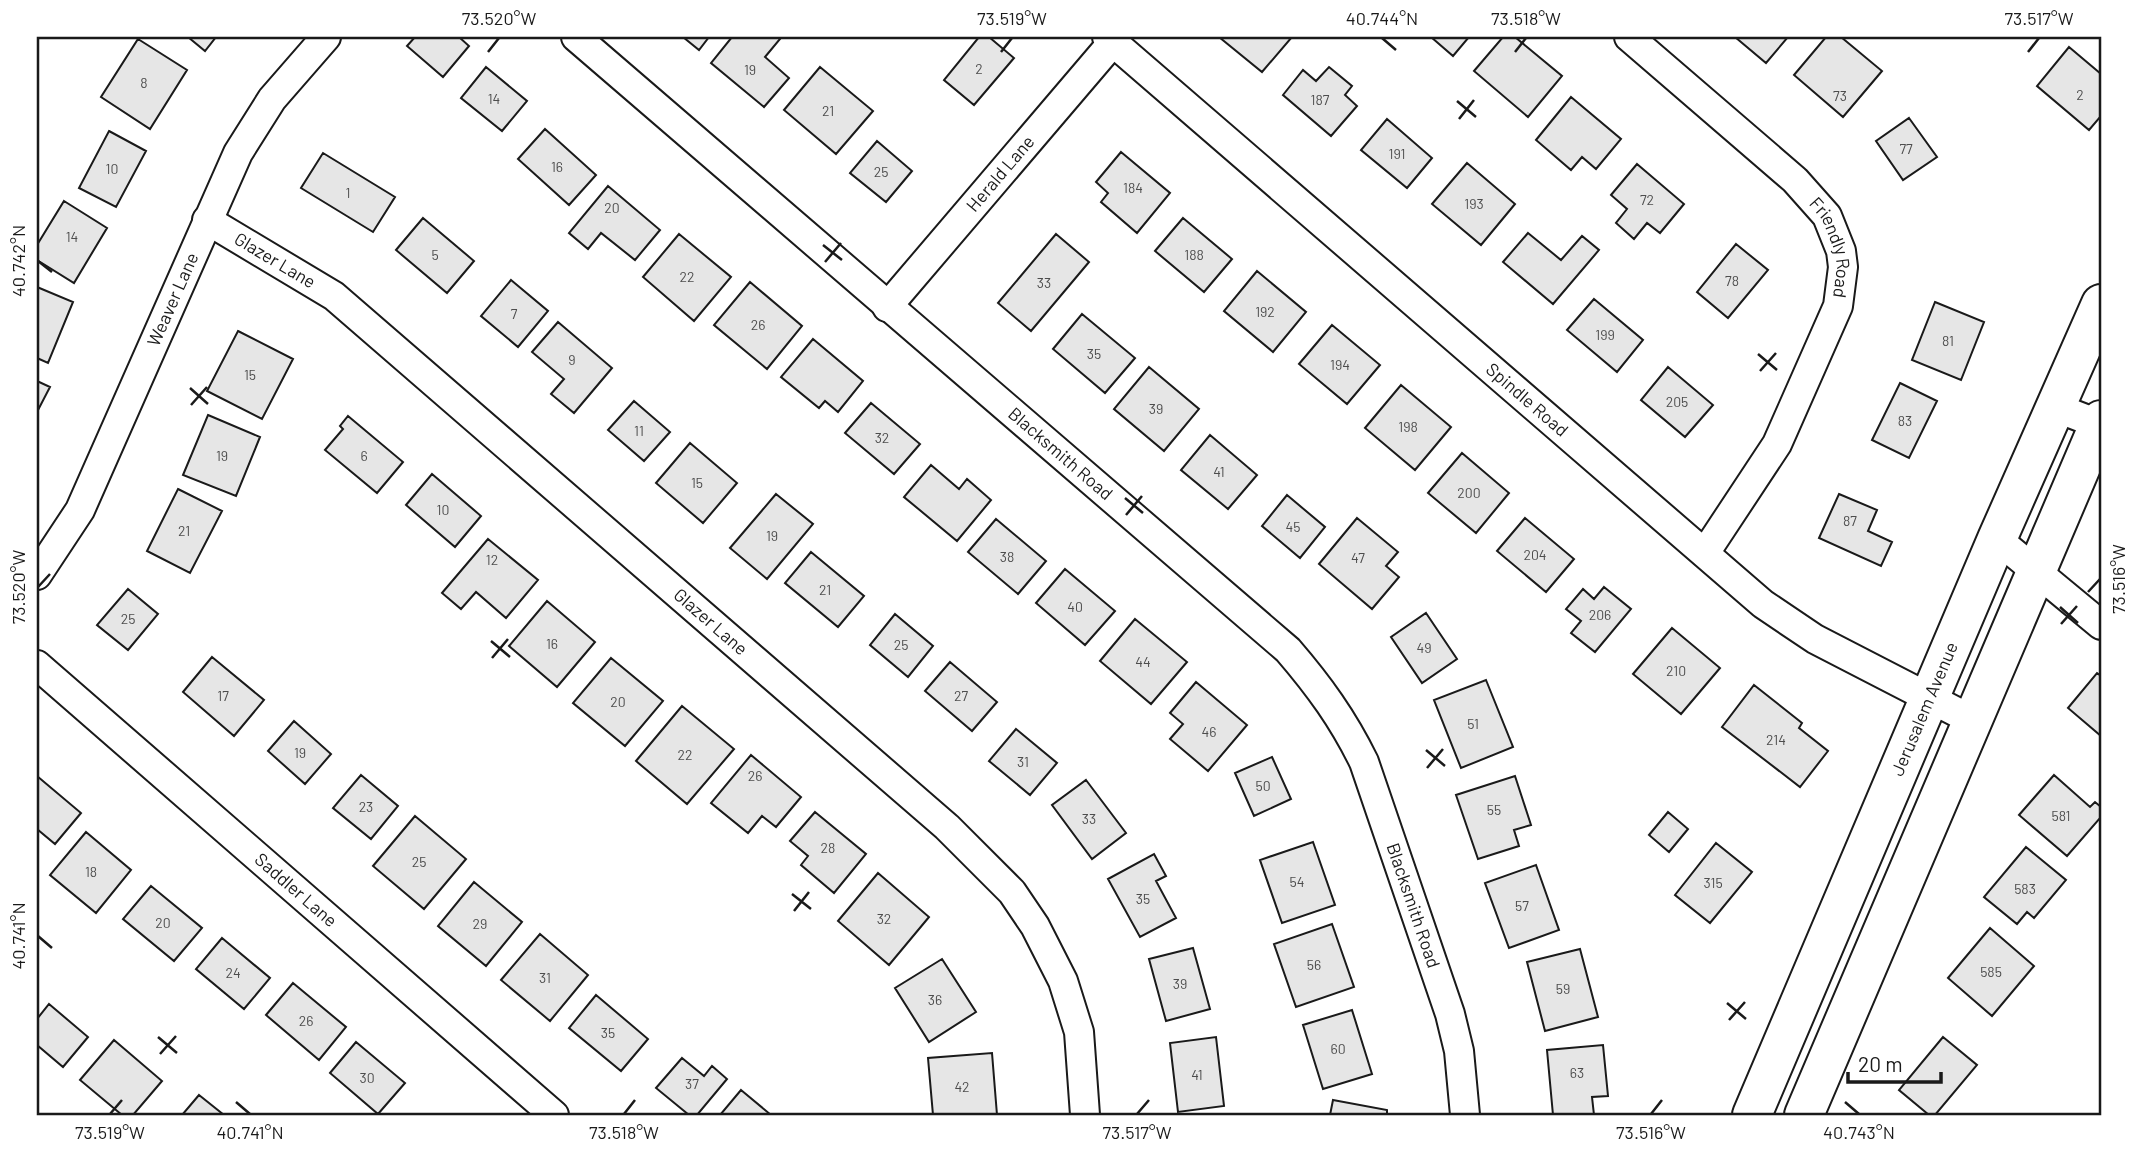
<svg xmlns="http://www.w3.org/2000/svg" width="2138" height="1152" viewBox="0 0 2138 1152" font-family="Barlow,sans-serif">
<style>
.building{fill:#e6e6e6;stroke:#1a1a1a;stroke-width:2}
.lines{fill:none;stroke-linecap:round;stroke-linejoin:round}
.minor-casing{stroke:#1a1a1a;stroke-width:32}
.secondary-casing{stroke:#1a1a1a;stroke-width:42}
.minor{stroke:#fff;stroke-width:28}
.secondary{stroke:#fff;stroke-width:38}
.ticks{fill:none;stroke:#1a1a1a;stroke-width:2.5}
.labels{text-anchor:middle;stroke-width:5;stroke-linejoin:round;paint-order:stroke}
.number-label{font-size:14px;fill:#4d4d4d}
.street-label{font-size:18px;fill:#1a1a1a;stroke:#fff}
.neatline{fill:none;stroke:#1a1a1a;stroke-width:2.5}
.ticks-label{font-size:18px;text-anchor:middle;fill:#1a1a1a}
</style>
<rect width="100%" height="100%" fill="#fff"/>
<!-- building -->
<path class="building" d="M188,37h28l-11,14z
M415,37h44l10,9 -26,31 -36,-31z
M683,37h26l-10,13z
M732,37h45l3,2 -15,18 24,21 -25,29 -53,-44z
M979,37h10l25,21 -40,47 -30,-25z
M1219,37h73l-30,35z
M1431,37h38l-16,19z
M1503,37h12l47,39 -34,41 -54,-46z
M1735,37h53l-22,26z
M1826,37h15l41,34 -39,46 -49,-42z
M138,39l49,31 -37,59 -49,-32z
M2069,47l32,27v42l-12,14 -52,-44z
M486,67l41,34 -25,30 -41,-33z
M820,67l53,44 -37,43 -52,-44z
M1329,67l23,19 -7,9 12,11 -26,30 -48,-41 20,-25 13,11z
M1571,97l50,42 -25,30 -14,-12 -11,13 -35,-30z
M1909,118l28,39 -34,23 -27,-39z
M1387,119l45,39 -25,30 -46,-38z
M545,129l51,46 -27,30 -51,-46z
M109,131l37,20 -30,56 -37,-19z
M877,141l35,30 -26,31 -36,-29z
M1121,152l49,41 -33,40 -36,-31 7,-9 -12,-11z
M323,153l72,44 -22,35 -72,-44z
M1467,163l48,41 -34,41 -49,-41z
M1637,164l47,40 -24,29 -13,-10 -13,16 -18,-16 11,-14 -16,-14z
M608,186l52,44 -25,30 -34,-27 -13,16 -19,-16z
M64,201l43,27 -33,55 -37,-23v-15z
M423,218l51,43 -27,32 -51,-43z
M1183,218l49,41 -28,33 -49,-41z
M1528,233l33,27 21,-24 17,14 -46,54 -50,-42z
M679,234l52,43 -37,44 -51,-44z
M1056,234l33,28 -58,69 -33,-28z
M1736,244l32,26 -40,48 -31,-26z
M1257,271l49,41 -33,40 -49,-41z
M511,280l37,31 -30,36 -37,-31z
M750,282l52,44 -35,43 -53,-44z
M37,287l36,15 -25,61 -11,-5z
M1594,299l49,41 -26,32 -50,-42z
M1935,302l49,20 -23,58 -49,-20z
M1082,314l53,44 -30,35 -52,-44z
M558,322l54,46 -38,45 -23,-19 13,-15 -32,-27z
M1332,325l48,40 -33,39 -48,-40z
M238,331l55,28 -31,60 -55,-28z
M813,339l50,42 -25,31 -13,-11 -6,7 -38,-31z
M1149,367l50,42 -35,42 -50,-42z
M1668,367l45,38 -28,32 -44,-37z
M37,381l13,6 -13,25z
M1900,383l37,18 -28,57 -37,-18z
M1401,385l50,42 -36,43 -50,-42z
M634,401l36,31 -26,29 -36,-31z
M871,403l49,41 -26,30 -49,-41z
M208,415l52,22 -24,59 -53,-21z
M348,416l55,46 -26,31 -52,-43 18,-21 -3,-3z
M1210,435l47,40 -29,34 -47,-39z
M690,443l47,40 -34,40 -47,-40z
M1462,453l47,40 -33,40 -48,-40z
M931,465l28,24 8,-10 24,21 -34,41 -53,-44z
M432,474l49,42 -26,31 -49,-42z
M178,489l44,22 -32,62 -43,-22z
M776,494l37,30 -46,55 -37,-31z
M1839,494l38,16 -9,21 24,11 -11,24 -62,-28z
M1287,495l38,32 -25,31 -38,-32z
M1357,518l41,34 -12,14 13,11 -27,32 -53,-45z
M1525,518l49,41 -28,33 -49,-41z
M996,519l50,42 -28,33 -50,-42z
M488,539l50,41 -32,38 -30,-26 -15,17 -19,-16z
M811,552l53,44 -26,31 -53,-44z
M1065,569l50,42 -30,34 -49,-42z
M1604,587l27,22 -36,43 -24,-19 10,-12 -15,-12 17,-20 11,10z
M128,589l30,25 -30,36 -31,-25z
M547,601l48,41 -38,45 -48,-41z
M1426,613l31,46 -35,24 -31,-46z
M895,614l38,32 -25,31 -38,-32z
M1135,619l52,43 -36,42 -51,-43z
M1672,628l48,40 -39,46 -48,-40z
M212,657l52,43 -30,36 -51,-44z
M611,658l52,43 -38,45 -52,-43z
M950,662l47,40 -25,29 -47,-40z
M2097,673l4,3v60l-33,-28z
M1486,680l27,67 -52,21 -27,-68z
M1196,682l51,43 -39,46 -38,-32 13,-15 -13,-11z
M1754,685l48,38 -3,5 29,23 -28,36 -78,-60z
M682,706l52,43 -47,55 -51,-43z
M294,721l37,33 -26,30 -37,-33z
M1016,729l41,34 -27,32 -41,-34z
M751,755l50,42 -25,30 -14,-11 -14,17 -37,-30z
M1272,757l19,42 -37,17 -19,-43z
M361,775l37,31 -27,33 -38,-31z
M2054,775l36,32 5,-5 6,5v10l-34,39 -48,-41z
M37,776l44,37 -26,31 -18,-15z
M1515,776l16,49 -17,5 5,16 -41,13 -22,-64z
M1086,780l40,53 -34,26 -40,-54z
M815,812l51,42 -32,39 -33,-28 7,-9 -18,-15z
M1668,812l20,17 -19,23 -20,-17z
M415,816l51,43 -42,50 -51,-43z
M86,832l45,38 -35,43 -46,-38z
M1313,842l22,63 -53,18 -22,-63z
M1716,843l36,29 -42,51 -35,-28z
M2026,847l40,33 -32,38 -7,-6 -10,12 -33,-27z
M1154,854l12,22 -10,5 20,37 -36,19 -32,-58z
M1536,865l23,65 -50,18 -24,-65z
M878,873l51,44 -40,48 -51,-44z
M474,882l48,40 -36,44 -48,-40z
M151,886l51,42 -28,33 -51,-42z
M1332,924l22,63 -58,20 -22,-63z
M1990,928l44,38 -42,50 -44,-38z
M540,934l48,41 -38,46 -49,-41z
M222,938l48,40 -26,31 -48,-40z
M1193,948l17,61 -44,12 -17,-62z
M1580,949l18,68 -53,14 -18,-69z
M942,959l34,53 -47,30 -34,-54z
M293,983l53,44 -27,33 -53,-45z
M596,995l52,44 -27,32 -52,-43z
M49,1004l39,33 -25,30 -26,-22v-26z
M1352,1010l20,64 -49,15 -20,-64z
M1216,1037l8,69 -46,6 -8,-69z
M1943,1037l34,28 -42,50h-6l-30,-25z
M114,1040l48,41 -29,34h-11l-42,-35z
M356,1042l49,41 -27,31 -48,-41z
M1603,1045l5,51 -16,1 2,18h-41l-6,-65z
M992,1053l5,62h-64l-5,-57z
M682,1058l22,18 8,-10 15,13 -30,36h-8l-33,-27z
M741,1090l30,25h-51z
M199,1095l25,20h-42z
M1333,1100l54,10v5h-57z"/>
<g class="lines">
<defs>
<g id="minor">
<path id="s1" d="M576,37l712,613c31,36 55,69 76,112l86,252 9,37 6,64"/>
<path id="s2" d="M1107,37l656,567 52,35 159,82"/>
<path id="s3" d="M1629,37l166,143 32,36 14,35 2,16 -5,39 -61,138 -72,109"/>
<path id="s4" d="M207,220l127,76 613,531 65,65 23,34 28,55 16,51 6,83"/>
<path id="s5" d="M887,307l226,-265"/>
<path d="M2057,408l44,17"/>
<path d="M1997,539l104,86"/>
<path id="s6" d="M37,575l43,-65 158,-357 34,-54 54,-62"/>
<path id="s7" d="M37,665l517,450"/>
</g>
<g id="secondary">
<path id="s8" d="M1752,1115l245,-576 104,-235"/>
<path d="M1804,1115l297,-695"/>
</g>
</defs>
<!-- minor casing -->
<use href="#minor" class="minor-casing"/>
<!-- secondary casing -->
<use href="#secondary" class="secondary-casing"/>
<!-- minor -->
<use href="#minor" class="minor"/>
<!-- secondary -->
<use href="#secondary" class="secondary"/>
</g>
<!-- ticks -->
<path class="ticks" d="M1382,38l14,12M488,52l11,-14M1001,52l11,-14M1515,52l11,-14M2028,52l11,-14M1457,101l19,16M1459,119l15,-19M823,245l19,15M38,261l14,11M825,262l16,-19M1758,354l19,16M1760,371l16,-18M190,388l18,16M191,405l16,-18M1125,498l18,15M1126,515l16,-19M38,587l12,-13M2088,592l12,-13M2060,607l18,16M2061,624l16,-18M491,641l19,16M492,658l16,-19M1426,750l19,16M1427,768l16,-19M792,894l19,15M794,911l15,-19M38,936l14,12M1727,1003l19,16M1729,1020l16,-18M158,1037l19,16M160,1054l16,-18M236,1102l14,12M1845,1102l14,12M110,1114l12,-14M624,1114l11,-14M1137,1114l12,-14M1651,1114l11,-14"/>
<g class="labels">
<!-- number labels -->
<g class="number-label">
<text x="979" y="74">2</text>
<text x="750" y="75">19</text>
<text x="144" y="88">8</text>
<text x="2080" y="100">2</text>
<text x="1840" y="101">73</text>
<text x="494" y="104">14</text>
<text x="1320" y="105">187</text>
<text x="828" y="116">21</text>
<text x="1906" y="154">77</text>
<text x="1397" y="159">191</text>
<text x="557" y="172">16</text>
<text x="112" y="174">10</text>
<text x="881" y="177">25</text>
<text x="1133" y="193">184</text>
<text x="348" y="198">1</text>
<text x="1647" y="205">72</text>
<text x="1474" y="209">193</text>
<text x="612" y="213">20</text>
<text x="72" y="242">14</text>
<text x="435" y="260">5</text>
<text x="1194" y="260">188</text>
<text x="687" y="282">22</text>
<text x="1732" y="286">78</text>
<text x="1044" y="288">33</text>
<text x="1265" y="317">192</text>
<text x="514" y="319">7</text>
<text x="758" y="330">26</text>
<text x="1605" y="340">199</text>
<text x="1948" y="346">81</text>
<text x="1094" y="359">35</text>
<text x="572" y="365">9</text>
<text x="1340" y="370">194</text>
<text x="250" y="380">15</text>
<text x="1677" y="407">205</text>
<text x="1156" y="414">39</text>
<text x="1905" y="426">83</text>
<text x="1408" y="432">198</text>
<text x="639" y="436">11</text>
<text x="882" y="443">32</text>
<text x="222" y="461">19</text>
<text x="364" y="461">6</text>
<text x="1219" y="477">41</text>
<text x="697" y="488">15</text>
<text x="1469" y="498">200</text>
<text x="443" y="515">10</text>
<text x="1850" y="526">87</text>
<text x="1293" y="532">45</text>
<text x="184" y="536">21</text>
<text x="772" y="541">19</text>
<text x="1535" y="560">204</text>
<text x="1007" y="562">38</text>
<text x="1358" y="563">47</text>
<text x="492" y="565">12</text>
<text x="825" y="595">21</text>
<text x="1075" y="612">40</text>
<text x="1600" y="620">206</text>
<text x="128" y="624">25</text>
<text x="552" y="649">16</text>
<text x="901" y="650">25</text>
<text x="1424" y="653">49</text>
<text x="1143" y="667">44</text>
<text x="1676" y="676">210</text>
<text x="223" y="701">17</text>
<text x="961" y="701">27</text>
<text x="618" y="707">20</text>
<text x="1473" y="729">51</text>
<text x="1209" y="737">46</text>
<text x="1776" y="745">214</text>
<text x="300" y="758">19</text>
<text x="685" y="760">22</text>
<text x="1023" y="767">31</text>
<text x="755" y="781">26</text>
<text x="1263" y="791">50</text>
<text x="366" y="812">23</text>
<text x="1494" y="815">55</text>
<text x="2061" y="821">581</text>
<text x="1089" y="824">33</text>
<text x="828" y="853">28</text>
<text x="419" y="867">25</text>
<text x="91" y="877">18</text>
<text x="1297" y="887">54</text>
<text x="1713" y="888">315</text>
<text x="2025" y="894">583</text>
<text x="1143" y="904">35</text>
<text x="1522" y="911">57</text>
<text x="884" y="924">32</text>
<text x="163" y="928">20</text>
<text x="480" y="929">29</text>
<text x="1314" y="970">56</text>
<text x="1991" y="977">585</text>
<text x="233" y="978">24</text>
<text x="545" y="983">31</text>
<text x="1180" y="989">39</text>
<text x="1563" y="994">59</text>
<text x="935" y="1005">36</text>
<text x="306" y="1026">26</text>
<text x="608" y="1038">35</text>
<text x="1338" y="1054">60</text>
<text x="1577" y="1078">63</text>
<text x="1197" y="1080">41</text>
<text x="367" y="1083">30</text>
<text x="692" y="1089">37</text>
<text x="962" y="1092">42</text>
</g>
<!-- street labels -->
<g class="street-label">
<text dy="6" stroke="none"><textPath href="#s5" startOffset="175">Herald Lane</textPath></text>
<text dy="6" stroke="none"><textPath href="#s3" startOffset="299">Friendly Road</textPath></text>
<text dy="6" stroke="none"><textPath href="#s4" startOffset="79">Glazer Lane</textPath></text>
<text dy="6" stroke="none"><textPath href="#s6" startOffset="308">Weaver Lane</textPath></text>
<text dy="6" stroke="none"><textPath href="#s2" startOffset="555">Spindle Road</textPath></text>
<text dy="6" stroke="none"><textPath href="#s1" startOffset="639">Blacksmith Road</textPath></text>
<text dy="6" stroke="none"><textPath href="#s4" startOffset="646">Glazer Lane</textPath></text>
<text dy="6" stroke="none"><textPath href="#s8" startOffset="441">Jerusalem Avenue</textPath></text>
<text dy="6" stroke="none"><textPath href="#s7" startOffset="343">Saddler Lane</textPath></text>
<text dy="6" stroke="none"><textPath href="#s1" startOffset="1227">Blacksmith Road</textPath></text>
</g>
</g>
<!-- border -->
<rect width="2138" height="1152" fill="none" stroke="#ffffff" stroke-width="77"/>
<!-- scale -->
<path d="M1848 1072v10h93v-10" fill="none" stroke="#1a1a1a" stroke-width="3.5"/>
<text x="1858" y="1072" font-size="21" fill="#1a1a1a" stroke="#ffffff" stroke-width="5" paint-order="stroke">20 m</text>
<rect x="38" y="38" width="2062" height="1076" class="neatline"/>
<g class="ticks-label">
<text x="499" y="25">73.520°W</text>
<text x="1012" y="25">73.519°W</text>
<text x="1382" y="25">40.744°N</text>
<text x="1526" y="25">73.518°W</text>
<text x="2039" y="25">73.517°W</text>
<text transform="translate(19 261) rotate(-90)" y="6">40.742°N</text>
<text transform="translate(2119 579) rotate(-90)" y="6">73.516°W</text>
<text transform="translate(19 587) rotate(-90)" y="6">73.520°W</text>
<text transform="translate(19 936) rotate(-90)" y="6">40.741°N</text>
<text x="110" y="1139">73.519°W</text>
<text x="250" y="1139">40.741°N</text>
<text x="624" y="1139">73.518°W</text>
<text x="1137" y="1139">73.517°W</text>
<text x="1651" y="1139">73.516°W</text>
<text x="1859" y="1139">40.743°N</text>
</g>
</svg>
